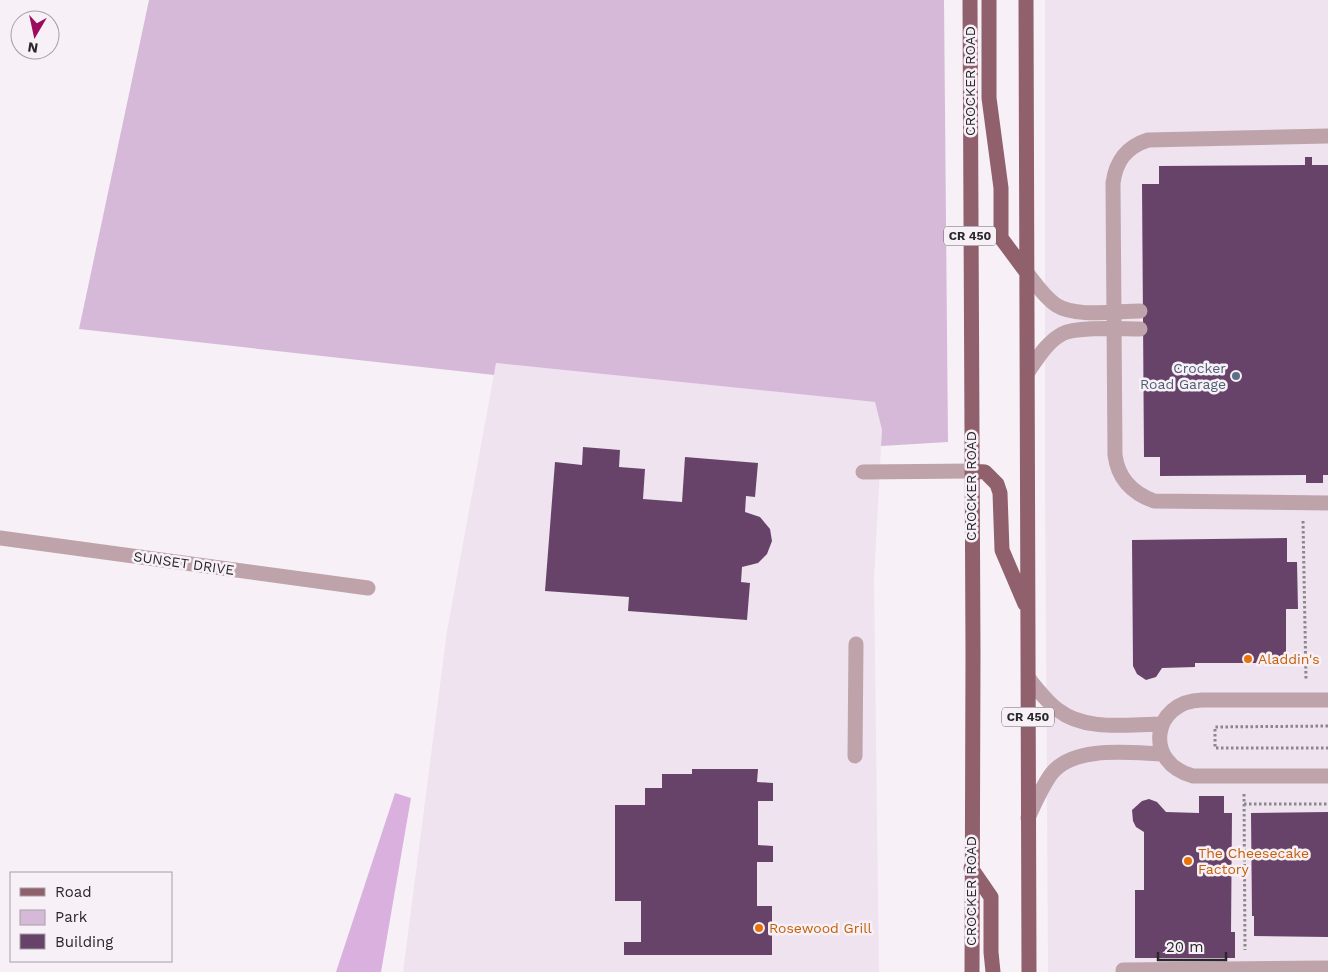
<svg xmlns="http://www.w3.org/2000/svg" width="1328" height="972" viewBox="0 0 1328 972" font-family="'Work Sans',sans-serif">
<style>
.built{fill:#efe3ef}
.green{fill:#d6b9d8}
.forest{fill:#dab1de}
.building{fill:#67436a}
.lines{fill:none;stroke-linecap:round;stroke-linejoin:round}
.path{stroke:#8b878b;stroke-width:3;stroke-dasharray:2.5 2.5;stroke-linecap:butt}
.minor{stroke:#bfa3aa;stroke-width:15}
.major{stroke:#91606d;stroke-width:15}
.service-dot{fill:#5c6f8a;stroke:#f7f1f7;stroke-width:2}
.food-dot{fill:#e8710a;stroke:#f7f1f7;stroke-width:2}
.labels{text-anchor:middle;stroke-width:5;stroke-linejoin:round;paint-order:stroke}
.shield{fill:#f7f1f7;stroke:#676467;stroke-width:1}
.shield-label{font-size:12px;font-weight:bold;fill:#292729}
.street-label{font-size:14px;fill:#292729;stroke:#f7f1f7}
.service-label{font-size:14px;fill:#4e5e75;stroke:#f7f1f7;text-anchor:end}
.food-label{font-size:14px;fill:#c56008;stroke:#f7f1f7;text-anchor:start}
</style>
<rect width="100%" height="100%" fill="#f7f1f7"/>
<!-- built -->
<path class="built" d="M1045,0h283v972h-280l-3,-494z
M496,363l379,39 7,28 -8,150 5,392h-476l44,-341z"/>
<!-- green -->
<path class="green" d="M149,0h795l4,442 -67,4 1,-16 -7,-28 -379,-39 -2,12 -415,-46z"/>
<!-- forest -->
<path class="forest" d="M395,793l16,5 -30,174h-45z"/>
<!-- building -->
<path class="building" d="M1305,157h7v8h16v310h-5v8h-17v-8l-146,1v-19h-16l-2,-273h17v-18l146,-1z
M583,447l37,3 -1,17 26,2 -2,30 39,3 3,-45 73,6 -3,34 -9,-1 -1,16 15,5 10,12 2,12 -5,13 -9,9 -16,4 -1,15 9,1 -3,37 -119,-9 1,-14 -84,-6 10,-129 27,3z
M1287,538v24h10l1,47h-12v54h-91v4l-33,1 -6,9 -10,3 -9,-6 -4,-8 -1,-126z
M692,769h66l-1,13 16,1v18h-15v44l15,1v16h-16v44h15v49h-148v-13h17v-41h-26v-96h30v-17h17v-14h30z
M1199,796h25v17h8l-1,119h4v26h-100v-68h9v-58l-8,-5 -3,-6 -1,-11 10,-9 7,-2 8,3 9,10 33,1z
M1328,812v125l-74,-1v-20h-2l-1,-103z"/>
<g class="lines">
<!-- path -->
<path class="path" d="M1303,521l3,159
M1328,726l-113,1v21h113
M1244,794l1,156
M1244,804h84"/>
<!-- minor -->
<path class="minor" d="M1328,136l-180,4c-22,7 -32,21 -35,43l2,272c3,24 17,38 39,46l174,2
M1027,273c8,10 17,24 29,32 20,13 60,6 84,6
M1028,372c9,-13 19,-30 34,-38 15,-8 59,-5 78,-5
M863,472l109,-1
M0,538l368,50
M1029,679c9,11 18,23 29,31 28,22 71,14 104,14
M1328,700h-126c-50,1 -59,63 -9,76h135
M855,756l1,-112
M1028,818c7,-15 14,-32 24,-45 23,-28 79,-20 111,-19
M1123,972v-2l205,-2"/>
<!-- major -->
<path class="major" d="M970,0l3,653 -1,319
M989,0v98l12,90v50l26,35
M1026,0l3,972
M972,471l13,1 12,12 3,9 2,57 23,54
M971,868l20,29v55l2,20"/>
</g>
<!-- markers -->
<circle class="service-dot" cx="1236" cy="376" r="5"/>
<g class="food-dot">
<circle cx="1248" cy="659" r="5"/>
<circle cx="1188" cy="861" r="5"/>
<circle cx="759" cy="928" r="5"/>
</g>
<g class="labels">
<!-- shield labels -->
<g class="shield">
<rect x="944" y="226.5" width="52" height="19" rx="4"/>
<rect x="1002" y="707.5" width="52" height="19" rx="4"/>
</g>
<g class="shield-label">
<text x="970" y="240">CR 450</text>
<text x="1028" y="721">CR 450</text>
</g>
<!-- street labels -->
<g class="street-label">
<text transform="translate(970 81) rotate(-90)" y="5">CROCKER ROAD</text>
<text transform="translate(971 486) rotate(-90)" y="5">CROCKER ROAD</text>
<text transform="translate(184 563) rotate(8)" y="5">SUNSET DRIVE</text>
<text transform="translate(971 891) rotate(-90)" y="5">CROCKER ROAD</text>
</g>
<!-- service labels -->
<g class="service-label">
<text x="1226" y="373">Crocker<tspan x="1226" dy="16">Road Garage</tspan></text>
</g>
<!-- food labels -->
<g class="food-label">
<text x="1258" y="664">Aladdin's</text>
<text x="1198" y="858">The Cheesecake<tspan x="1198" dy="16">Factory</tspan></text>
<text x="769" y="933">Rosewood Grill</text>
</g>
</g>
<!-- legend -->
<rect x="10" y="872" width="162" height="90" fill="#f7f1f7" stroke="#a5a0a5"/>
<rect x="20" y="888" width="25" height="8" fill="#91606d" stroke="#a5a0a5"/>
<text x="55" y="897" font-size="15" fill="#292729">Road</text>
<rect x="20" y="910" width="25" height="15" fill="#d6b9d8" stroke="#a5a0a5"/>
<text x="55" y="922" font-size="15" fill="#292729">Park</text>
<rect x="20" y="934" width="25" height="15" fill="#67436a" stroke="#a5a0a5"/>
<text x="55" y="947" font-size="15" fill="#292729">Building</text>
<!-- north arrow -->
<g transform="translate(35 35) rotate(189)"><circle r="24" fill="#f7f1f7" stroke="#a5a0a5"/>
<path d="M0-4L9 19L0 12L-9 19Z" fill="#9a0d5e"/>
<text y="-8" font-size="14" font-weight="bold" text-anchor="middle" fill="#292729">N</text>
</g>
<!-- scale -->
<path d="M1158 952v8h68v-8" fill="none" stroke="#292729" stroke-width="2.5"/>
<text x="1166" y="952" font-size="15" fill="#292729" stroke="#f7f1f7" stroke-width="4" paint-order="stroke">20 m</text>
</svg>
